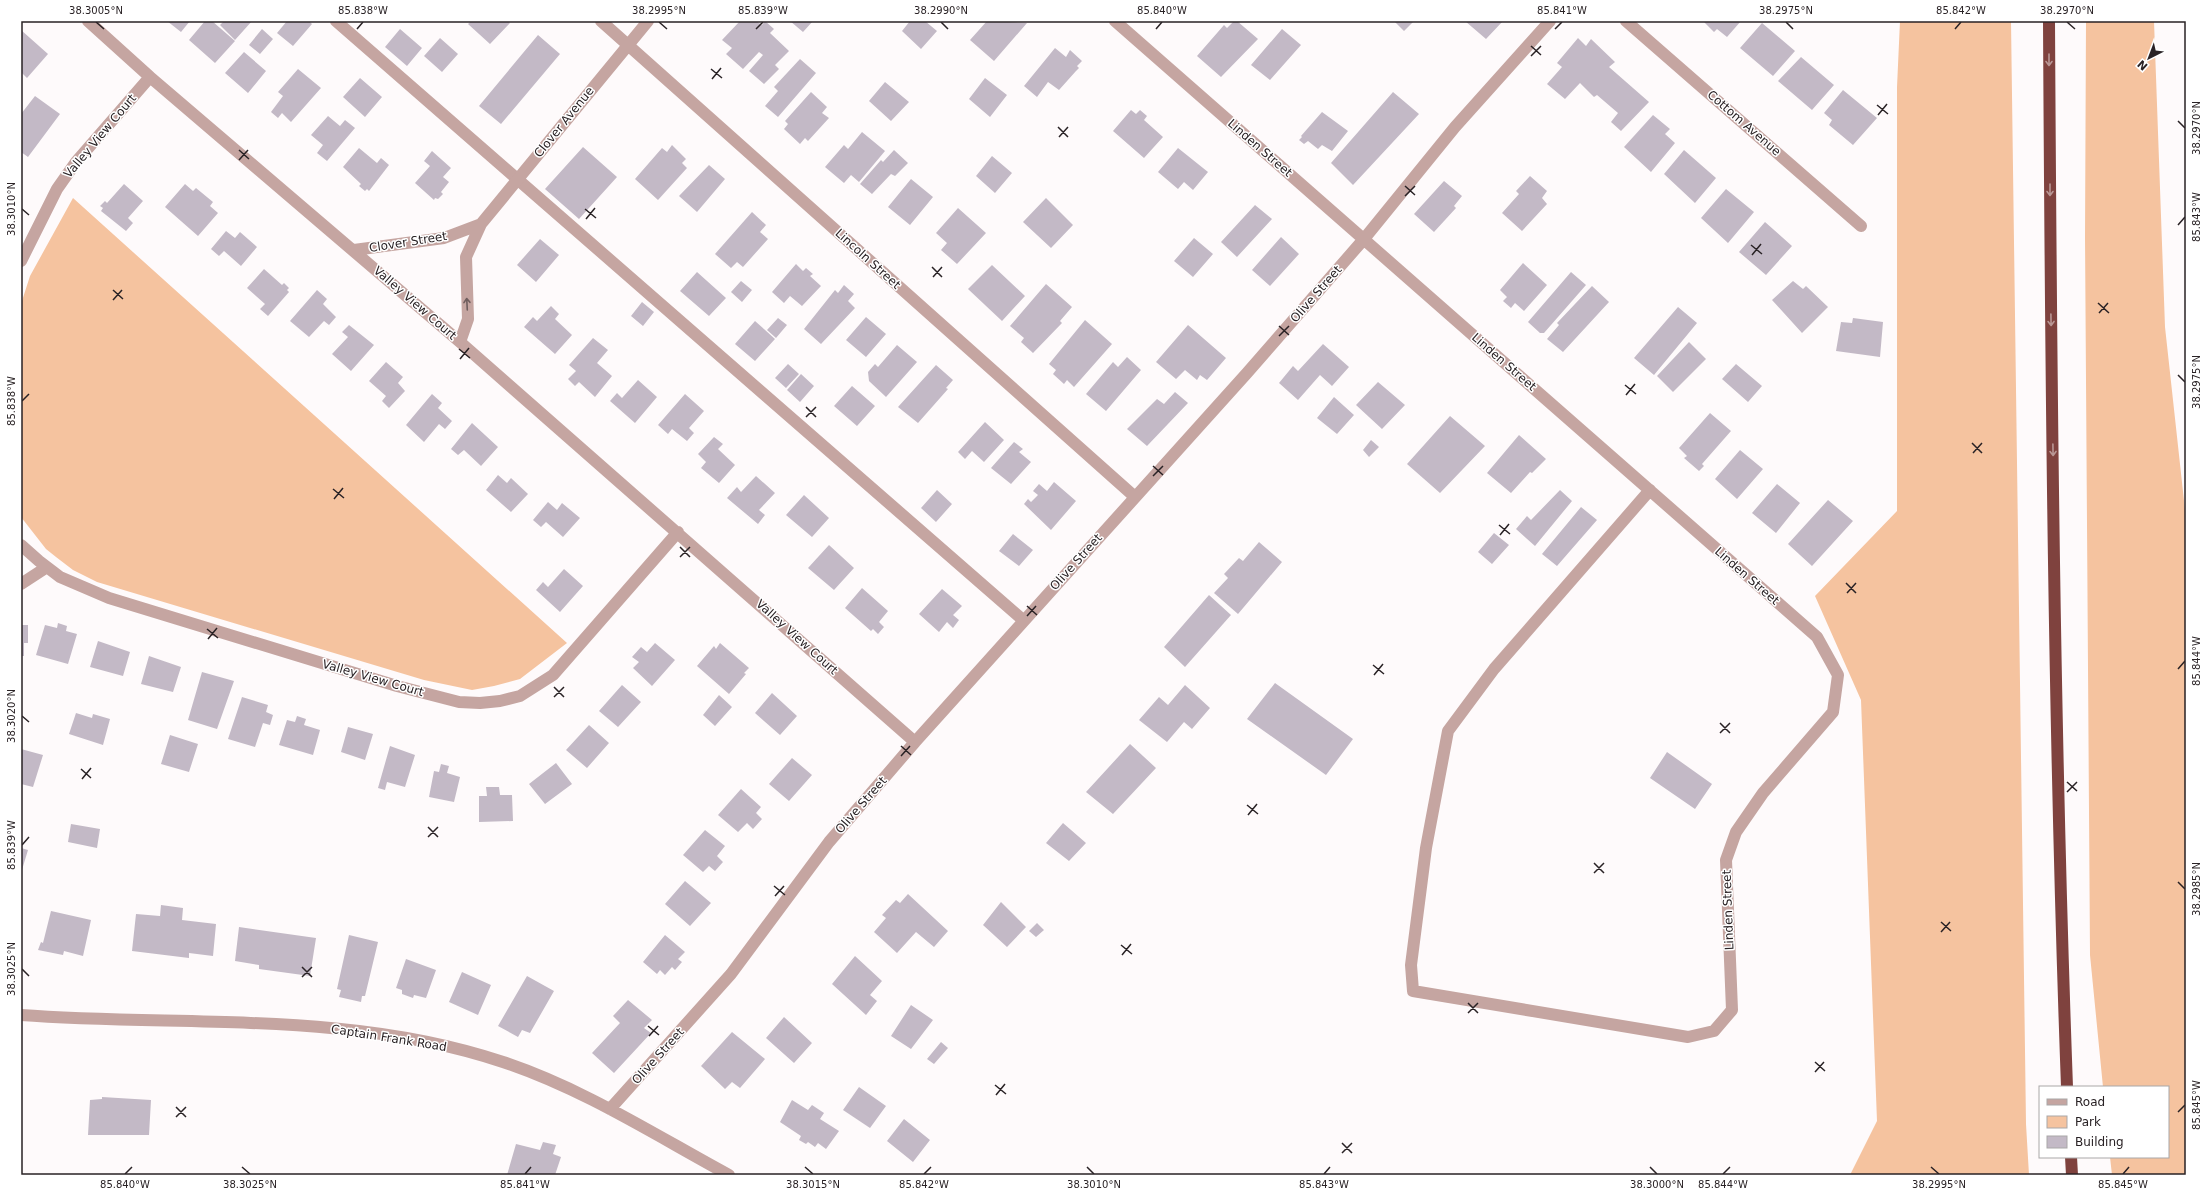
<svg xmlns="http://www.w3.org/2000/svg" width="2207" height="1196" viewBox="0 0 2207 1196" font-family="'DejaVu Sans',sans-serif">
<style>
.green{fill:#f5c39f}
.building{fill:#c3b9c6}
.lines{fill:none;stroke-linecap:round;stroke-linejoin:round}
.lane{stroke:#c5a5a1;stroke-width:12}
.street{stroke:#c5a5a1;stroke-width:12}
.highway{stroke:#7f423e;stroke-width:12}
.oneway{stroke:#b99795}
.oneway2{stroke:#6f5d5d}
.ticks{fill:none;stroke:#292225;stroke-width:1.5}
.labels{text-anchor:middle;stroke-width:3;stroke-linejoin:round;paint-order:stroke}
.street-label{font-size:12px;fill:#292225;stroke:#fff}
.neatline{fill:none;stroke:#292225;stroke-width:1.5}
.ticks-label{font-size:10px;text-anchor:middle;fill:#292225}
</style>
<rect width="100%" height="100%" fill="#fefafb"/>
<!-- green -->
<path class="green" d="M1900,21h111l15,1103 3,51h-179l27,-54 -16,-421 -46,-104 82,-85v-424z
M2086,21h68l11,306 21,192v656h-74l-2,-18h58v-70h-65l-13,-132 -5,-718z
M73,198l494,445 -47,36 -26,7 -22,4 -48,-10 -327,-98 -24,-12 -17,-13 -10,-8 -25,-32v-213l9,-28z"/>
<!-- building -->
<path class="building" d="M167,21h23l-9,11z
M205,21h7l23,20 -20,22 -26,-23z
M224,21h28l-17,19 -15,-15z
M287,21h22l3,3 -19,22 -16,-13z
M471,21h37l2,2 -20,21 -22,-20z
M740,21h16l6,4 3,-4 9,8 -4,4 19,18 -14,14 4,4 -15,15 -15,-13 14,-16 -4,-3 -16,17 -17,-15 6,-6 -10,-8z
M790,21h23l-10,11z
M910,21h15l12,10 -16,18 -19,-18z
M987,21l40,2 -33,38 -24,-21z
M1234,21h3l21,18 -37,38 -24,-21 27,-31 3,3z
M1394,21h20l-10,10z
M1465,21h38l-17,18z
M1705,21h36l-14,16 -10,-8 -3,3 -10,-10z
M1762,23l33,28 -22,25 -33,-28z
M262,29l11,10 -13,15 -11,-9z
M400,29l22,19 -15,18 -22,-19z
M1282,29l19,16 -31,35 -19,-15z
M21,30l27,24 -21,24 -6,-6z
M538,35l22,19 -59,70 -22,-18z
M440,38l18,16 -16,18 -18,-16z
M1578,38l8,8 5,-7 24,23 -6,5 40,35 -28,29 -10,-9 7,-9 -21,-18 -3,2 -14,-14 -15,16 -18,-15 15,-17 -5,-4z
M1055,48l11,9 4,-7 12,11 -5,5 2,2 -3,3 -17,19 -11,-8 -11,15 -13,-11z
M244,52l22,19 -18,22 -23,-20z
M1801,57l33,28 -22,25 -34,-29z
M800,59l16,14 -38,44 -13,-11 13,-15 -4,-4z
M298,69l23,19 -30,34 -9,-9 -4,5 -7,-6 12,-16 -5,-4z
M360,78l22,19 -17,20 -22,-20z
M985,78l22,17 -17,22 -21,-18z
M885,82l24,20 -18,19 -22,-20z
M1843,90l34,28 -24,27 -24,-20 3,-5 -8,-7z
M811,92l16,15 -5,6 7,5 -21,23 -3,-3 -5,6 -16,-15 4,-5 -3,-3z
M1393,92l26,22 -66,71 -22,-22z
M35,96l25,18 -32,43 -7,-5v-38z
M1131,110l5,4 4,-4 7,6 -3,4 19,17 -19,21 -31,-27z
M1322,112l26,19 -16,20 -10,-6 -4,4 -10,-8 -4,3 -5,-4 3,-3 -1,-1z
M1653,115l17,14 -5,5 10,9 -24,29 -27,-25z
M328,116l12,10 5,-6 10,8 -28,33 -10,-8 6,-8 -12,-10z
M862,132l23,19 -26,31 -8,-7 -7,8 -19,-16 19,-22 4,4z
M672,145l14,14 -4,4 5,5 -29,32 -23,-21 27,-31 5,4z
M583,147l34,30 -38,42 -34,-30z
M359,148l18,15 4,-5 8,7 -20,26 -2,-2 -2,2 -6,-5 2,-2 -18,-17z
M1178,148l30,24 -15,18 -9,-8 -6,7 -20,-17z
M894,150l14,13 -13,13 -4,-2 -19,20 -12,-10 21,-24 2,2z
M1684,150l32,28 -21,25 -31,-29z
M432,151l19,17 -8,9 6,5 -8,10 2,2 -5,5 -3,-1 -1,2 -19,-17 15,-17 -6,-5z
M992,156l20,17 -17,20 -19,-17z
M709,165l16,14 -28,33 -18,-16z
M1530,176l17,15 -5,7 5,6 -25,27 -20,-18 17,-19 -3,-3z
M911,179l22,18 -23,28 -22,-18z
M1444,181l18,15 -8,10 2,2 -22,24 -20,-18z
M124,184l19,17 -15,17 5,5 -7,8 -25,-20 2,-3 -3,-2 5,-5 2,2z
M185,184l8,7 3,-3 17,14 -3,4 8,7 -20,23 -33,-29z
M1726,189l28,23 -26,31 -27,-25z
M1046,198l27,27 -22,23 -28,-26z
M1255,205l17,14 -35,38 -16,-15z
M958,208l28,25 -29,31 -16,-14 6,-7 -11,-10z
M752,212l14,13 -6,7 8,7 -25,28 -6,-5 -6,6 -16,-14z
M1765,222l27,24 -26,29 -27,-23z
M226,231l9,7 5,-6 17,15 -16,19 -17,-15 -5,5 -8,-7z
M1281,237l18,17 -29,32 -18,-16z
M1194,238l19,16 -20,23 -19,-16z
M540,239l19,16 -23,27 -19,-17z
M1523,263l24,22 -23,26 -9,-8 -4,5 -8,-7 4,-4 -7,-7z
M796,264l7,7 3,-3 7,6 -3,2 11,10 -19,20 -12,-10 -6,7 -12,-11z
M992,265l33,31 -23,25 -34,-32z
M264,269l18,16 2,-2 5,5 -2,2 2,2 -21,24 -8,-7 5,-5 -18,-16z
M697,272l29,26 -17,18 -29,-25z
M1571,272l15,13 -42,48h-4l-12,-11z
M741,281l11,9 -10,12 -11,-10z
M1793,281l10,8 3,-3 22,21 -26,26 -30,-33z
M1046,284l26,23 -12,14 2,2 -29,30 -12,-11 3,-4 -14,-12z
M844,285l10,9 -6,7 7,7 -34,36 -17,-15 31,-39 3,3z
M1592,286l17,16 -46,50 -16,-13 12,-14 -2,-2z
M317,290l10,9 -4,5 13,13 -7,8 -5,-4 -15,16 -19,-16z
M642,302l12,10 -11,14 -12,-10z
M551,306l8,8 -4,5 17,16 -17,19 -31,-27 9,-10 4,4z
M1678,307l19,16 -43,52 -20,-17z
M866,317l20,17 -20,23 -20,-17z
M778,318l9,7 -11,13 -9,-8z
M1853,318l30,4 -3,35 -44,-6 5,-29 11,1z
M1085,320l27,24 -38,43 -7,-7 -3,4 -11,-10 3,-4 -7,-6z
M755,321l20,18 -20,22 -20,-17z
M349,325l25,20 -23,26 -19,-17 16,-17 -6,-5z
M1188,325l38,33 -19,22 -7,-5 -3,5 -12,-10 -9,9 -20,-17z
M593,338l15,12 -11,13 15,13 -17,21 -16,-15 -4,4 -7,-7 8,-8 -7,-6z
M1689,342l17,17 -33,33 -16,-16z
M1323,344l26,23 -17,19 -12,-11 -22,25 -19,-17 14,-17 5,5z
M897,345l20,17 -31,35 -17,-16 -1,-9 7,-8 3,3z
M1127,357l14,13 -35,41 -20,-17 27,-32 5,5z
M386,362l17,15 -5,6 7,8 -16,17 -7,-7 4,-5 -17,-15z
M788,364l11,10 -13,14 -11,-10z
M1736,364l26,22 -14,16 -26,-23z
M936,365l17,15 -7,8 2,1 -30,34 -20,-16z
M801,374l13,12 -14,16 -13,-12z
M638,380l19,17 -22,26 -25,-22 7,-8 5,5z
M1378,382l27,23 -23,24 -26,-24z
M852,386l23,20 -18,20 -23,-20z
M1175,392l13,11 -41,43 -20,-17 30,-30 7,5z
M432,394l10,9 -4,5 14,13 -7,8 -6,-5 -15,18 -18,-17z
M685,394l19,17 -15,17 5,5 -7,8 -15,-12 -4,5 -10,-9z
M1334,397l20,18 -17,19 -20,-16z
M1710,413l21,18 -29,33 2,2 -5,5 -15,-13 3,-2 -8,-8z
M1450,416l35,30 -45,47 -33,-29z
M985,422l19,18 -20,22 -12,-11 -7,8 -7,-7z
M472,423l26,24 -17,19 -17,-16 -6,5 -7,-6z
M1519,435l27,24 -14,14 -2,-1 -19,21 -24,-20z
M714,437l9,7 -5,5 17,16 -16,18 -18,-15 5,-6 -8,-8z
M1371,440l8,7 -10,10 -6,-7z
M1014,442l9,7 -4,3 12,10 -20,22 -20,-16z
M1740,450l23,19 -26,30 -22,-20z
M498,475l9,8 4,-5 17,16 -17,18 -25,-22z
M756,476l19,17 -16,17 6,5 -7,9 -31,-26 10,-11 4,5z
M1054,482l22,19 -25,29 -27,-26 4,-5 3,3 7,-7 -5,-4 6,-7 8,7z
M1777,484l23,19 -24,30 -24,-20z
M937,490l15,14 -16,18 -15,-14z
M1560,490l12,11 -37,45 -19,-17 11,-13 4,4z
M804,495l25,23 -17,19 -26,-22z
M1828,500l25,21 -41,45 -24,-22z
M548,502l9,8 5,-7 18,15 -17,19 -17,-15 -5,5 -8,-7z
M1581,507l16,13 -40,46 -15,-12z
M1494,533l15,12 -17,19 -14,-12z
M1013,534l20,16 -14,16 -20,-15z
M1259,542l23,20 -44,52 -24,-21 14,-15 -4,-4 15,-16 4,3z
M829,545l25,23 -20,22 -26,-22z
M564,569l19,17 -23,26 -24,-22 7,-8 5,5z
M862,588l26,23 -9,11 5,5 -6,7 -5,-5 -2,2 -26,-23z
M942,589l20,17 -9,9 6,5 -6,8 -6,-6 -8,10 -20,-18z
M1209,595l22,20 -46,52 -21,-20z
M58,623l9,3 -1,5 11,3 -9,30 -32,-9 9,-30 12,3z
M21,625h7v18h-4v13h-3z
M98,641l32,11 -7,24 -33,-9z
M655,643l20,17 -23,26 -19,-18 6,-6 -7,-5 9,-10 6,5z
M720,643l29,25 -5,5 2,1 -17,20 -32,-28 17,-20 2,3z
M149,656l32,11 -8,25 -32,-8z
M202,672l32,9 -17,48 -29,-9z
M1275,683l78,56 -27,36 -79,-56z
M622,685l19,17 -23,25 -19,-16z
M1185,685l25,23 -18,21 -8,-7 -17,20 -28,-22 20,-23 9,8z
M772,693l25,23 -17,19 -25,-22z
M719,695l13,12 -17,19 -12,-11z
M242,697l26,8 -2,7 7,3 -3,10 -7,-2 -8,24 -27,-8z
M76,713l16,5 1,-4 17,5 -7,26 -34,-11z
M297,716l9,3 -2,6 16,5 -7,25 -34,-10 8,-25 8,2z
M589,725l20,18 -22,25 -21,-18z
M348,727l25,7 -8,26 -24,-8z
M170,735l28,9 -9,28 -28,-8z
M1130,744l26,24 -43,46 -27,-22z
M390,746l25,9 -10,32 -18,-5 -2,8 -7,-2z
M21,749l22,6 -10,32 -12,-3z
M1667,752l45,32 -17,25 -45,-31z
M792,758l20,17 -23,26 -20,-17z
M556,763l16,21 -27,20 -16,-20z
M441,764l8,2 -2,7 13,4 -6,25 -25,-5 5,-26 5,1z
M486,787h13l1,8h12l1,26 -34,1v-26h8z
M741,789l20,18 -5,6 6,6 -9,10 -6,-6 -9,9 -20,-17z
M1063,823l23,20 -17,18 -23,-18z
M71,824l29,5 -3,19 -29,-6z
M705,830l20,16 -8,10 6,6 -8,9 -6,-5 -6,6 -20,-17z
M21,848l7,2 -7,23z
M685,881l26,22 -21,23 -25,-22z
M908,894l40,37 -14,16 -18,-15 -19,21 -23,-21 12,-14 -4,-3 14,-15 4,3z
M1001,902l25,25 -19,20 -24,-22z
M161,905l22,3 -1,12 34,4 -3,32 -24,-3v5l-57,-7 4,-37 24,2z
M51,911l40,9 -8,36 -19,-5 -1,4 -25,-5 3,-8 2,1z
M1037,923l7,7 -8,7 -7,-6z
M239,927l77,11 -6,38 -51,-7v-4l-24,-4z
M349,935l29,7 -13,54h-3l-1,6 -22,-5 2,-7 -4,-1z
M665,935l20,17 -7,7 4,3 -7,8 -3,-3 -7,8 -5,-5 -3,4 -14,-12z
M855,956l27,25 -12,14 7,6 -11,14 -34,-31z
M406,959l30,11 -10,28 -12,-3 -1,3 -11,-4v-4l-6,-2z
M462,972l29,13 -13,30 -29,-13z
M527,976l27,15 -24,42 -8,-3 -4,7 -20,-11z
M628,1000l24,20 -8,8 7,5 -37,40 -22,-20 28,-30 -7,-7z
M911,1005l22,15 -22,29 -20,-13z
M784,1017l28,26 -18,20 -28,-25z
M732,1032l33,27 -25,29 -8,-6 -7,7 -24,-23z
M941,1042l7,6 -14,16 -7,-5z
M859,1087l27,19 -16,22 -27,-18z
M102,1097l49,3 -2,35h-61l2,-35 12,-1z
M792,1100l16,10 4,-5 12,8 -4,6 19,12 -13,18 -8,-6 -3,4 -7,-5 -2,2 -7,-4 2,-4 -21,-14z
M904,1119l26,21 -17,22 -26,-21z
M543,1142l13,3 -3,9 8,3 -6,18h-48l9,-31 24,6z"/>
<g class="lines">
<!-- lane -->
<path class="lane" d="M336,21l687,599"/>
<!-- street -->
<path class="street" d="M88,21l62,56 310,265 455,400
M601,21l534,476
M1115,21l702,616 21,38 -5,37 -70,81 -27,39 -10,28 6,150 -18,21 -26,6 -275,-46 -2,-26 15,-117 22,-117 46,-62 156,-179
M1626,21l235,205
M354,250l90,-12 37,-14
M21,261l36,-72 19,-27 74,-85
M460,342l8,-23 -2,-62 15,-33 167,-203
M21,545l18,16 21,16 49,21 288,88 62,16 21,1 20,-2 20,-5 33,-21 125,-143
M21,584l26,-17
M21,1015c161,12 327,-5 482,47 81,27 152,73 226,113
M610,1109l121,-135 98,-132 86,-100 332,-369 117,-134 91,-112 95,-106"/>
<!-- highway -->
<path class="highway" d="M2049,21c2,355 5,711 18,1066
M2071,1157l1,18"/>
</g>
<!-- one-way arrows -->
<defs><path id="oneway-shaft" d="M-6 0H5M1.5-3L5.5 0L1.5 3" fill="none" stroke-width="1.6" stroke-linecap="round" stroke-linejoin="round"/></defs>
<g class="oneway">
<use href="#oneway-shaft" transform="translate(2049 60) rotate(90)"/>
<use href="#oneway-shaft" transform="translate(2050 190) rotate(90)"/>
<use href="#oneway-shaft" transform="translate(2051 320) rotate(89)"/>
<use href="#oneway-shaft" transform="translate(2053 450) rotate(89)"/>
</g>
<use class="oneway2" href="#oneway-shaft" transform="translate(467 304) rotate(-93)"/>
<!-- ticks -->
<path class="ticks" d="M96,22l8,7M659,22l8,7M941,22l7,7M1786,22l7,7M2067,22l8,7M357,29l6,-7M756,29l7,-7M1156,29l6,-7M1555,29l7,-7M1955,29l6,-7M1531,46l10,9M1531,56l10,-10M711,69l11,9M712,79l9,-11M1877,105l11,9M1878,115l9,-11M2178,121l7,7M1058,127l10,10M1059,137l9,-10M239,150l10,9M239,160l9,-10M1405,186l10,9M1405,196l10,-10M22,209l7,6M585,209l11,9M586,219l9,-11M2178,225l7,-8M1751,245l11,9M1752,255l9,-11M932,267l10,10M933,277l9,-10M113,290l10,9M113,300l9,-10M2098,303l11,10M2099,313l9,-10M1279,326l10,9M1279,336l10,-10M459,349l11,9M460,359l9,-11M2178,375l7,7M1625,385l11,9M1626,395l9,-11M22,401l7,-7M806,407l10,10M806,417l10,-10M1972,443l10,10M1973,453l9,-10M1153,466l10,9M1153,476l10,-10M333,489l11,9M334,499l9,-11M1499,525l11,9M1500,535l9,-11M680,547l10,10M680,557l10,-10M1846,583l10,10M1847,593l9,-10M1027,606l10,9M1027,616l9,-10M207,629l11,9M208,639l9,-11M1373,665l11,9M2178,669l7,-8M1374,675l9,-11M554,687l10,10M554,697l10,-10M22,716l7,6M1720,723l10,10M1720,733l10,-10M901,746l10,9M901,756l9,-10M81,769l10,9M82,779l9,-11M2067,782l10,9M2067,792l10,-10M1247,805l11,9M1248,815l9,-11M428,827l10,10M428,837l10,-10M22,845l7,-8M1594,863l10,10M1594,873l10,-10M2178,882l7,7M774,886l11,9M775,896l9,-10M1941,922l10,9M1941,932l9,-10M1121,945l11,9M1122,955l9,-11M302,967l10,10M22,969l7,7M302,977l10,-10M1468,1003l10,10M1468,1013l10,-10M648,1026l11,9M649,1036l9,-10M1815,1062l10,9M1815,1072l9,-10M995,1085l11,9M996,1095l9,-11M176,1107l10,10M2178,1112l7,-7M176,1117l10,-10M1342,1143l10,10M1342,1153l10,-10M242,1167l8,7M805,1167l8,7M1087,1167l7,7M1650,1167l7,7M1931,1167l8,7M125,1174l7,-7M525,1174l6,-7M924,1174l7,-7M1324,1174l6,-7M1723,1174l7,-7M2123,1174l6,-7"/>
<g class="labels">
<!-- street labels -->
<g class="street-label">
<text transform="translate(564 122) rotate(-51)" y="4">Clover Avenue</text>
<text transform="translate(1744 123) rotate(41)" y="4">Cottom Avenue</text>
<text transform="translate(100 136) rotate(-50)" y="4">Valley View Court</text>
<text transform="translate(1260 148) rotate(41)" y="4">Linden Street</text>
<text transform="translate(408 242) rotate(-9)" y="4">Clover Street</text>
<text transform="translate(868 259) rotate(42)" y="4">Lincoln Street</text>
<text transform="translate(1316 294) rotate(-49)" y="4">Olive Street</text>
<text transform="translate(415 303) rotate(41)" y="4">Valley View Court</text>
<text transform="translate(1504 362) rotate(41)" y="4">Linden Street</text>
<text transform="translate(1076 562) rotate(-48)" y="4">Olive Street</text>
<text transform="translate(1747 576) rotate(41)" y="4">Linden Street</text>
<text transform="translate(797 637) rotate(42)" y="4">Valley View Court</text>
<text transform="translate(373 678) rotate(16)" y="4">Valley View Court</text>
<text transform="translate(861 805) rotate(-49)" y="4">Olive Street</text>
<text transform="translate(1728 910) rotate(-92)" y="4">Linden Street</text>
<text transform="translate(389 1038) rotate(9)" y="4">Captain Frank Road</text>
<text transform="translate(658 1056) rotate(-48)" y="4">Olive Street</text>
</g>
</g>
<!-- border -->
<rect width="2207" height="1196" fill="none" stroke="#ffffff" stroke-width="44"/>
<!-- legend -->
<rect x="2039" y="1086" width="130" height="72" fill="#ffffff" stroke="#a9a7a8"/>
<rect x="2047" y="1099" width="20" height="6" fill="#c5a5a1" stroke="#a9a7a8"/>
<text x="2075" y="1106" font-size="12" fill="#292225">Road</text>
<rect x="2047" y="1116" width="20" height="12" fill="#f5c39f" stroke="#a9a7a8"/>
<text x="2075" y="1126" font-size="12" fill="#292225">Park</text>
<rect x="2047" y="1136" width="20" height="12" fill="#c3b9c6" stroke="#a9a7a8"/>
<text x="2075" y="1146" font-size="12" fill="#292225">Building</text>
<!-- north arrow -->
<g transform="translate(2149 58) rotate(222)" stroke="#ffffff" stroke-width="3" paint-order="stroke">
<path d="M0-3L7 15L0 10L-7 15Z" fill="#292225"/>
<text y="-6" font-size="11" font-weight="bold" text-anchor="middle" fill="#292225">N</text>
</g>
<rect x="22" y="22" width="2163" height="1152" class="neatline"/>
<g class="ticks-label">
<text x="96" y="14">38.3005°N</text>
<text x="363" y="14">85.838°W</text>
<text x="659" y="14">38.2995°N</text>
<text x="763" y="14">85.839°W</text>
<text x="941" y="14">38.2990°N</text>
<text x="1162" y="14">85.840°W</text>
<text x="1562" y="14">85.841°W</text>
<text x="1786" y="14">38.2975°N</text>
<text x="1961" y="14">85.842°W</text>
<text x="2067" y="14">38.2970°N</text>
<text transform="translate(2196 128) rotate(-90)" y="4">38.2970°N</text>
<text transform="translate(11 209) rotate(-90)" y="4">38.3010°N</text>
<text transform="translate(2196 217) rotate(-90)" y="4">85.843°W</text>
<text transform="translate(2196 382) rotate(-90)" y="4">38.2975°N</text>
<text transform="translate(11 401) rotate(-90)" y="4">85.838°W</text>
<text transform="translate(2196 661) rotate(-90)" y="4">85.844°W</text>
<text transform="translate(11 716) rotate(-90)" y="4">38.3020°N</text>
<text transform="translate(11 845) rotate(-90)" y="4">85.839°W</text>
<text transform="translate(2196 889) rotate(-90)" y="4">38.2985°N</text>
<text transform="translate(11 969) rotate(-90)" y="4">38.3025°N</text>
<text transform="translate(2196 1105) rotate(-90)" y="4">85.845°W</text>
<text x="125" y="1188">85.840°W</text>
<text x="250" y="1188">38.3025°N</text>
<text x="525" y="1188">85.841°W</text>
<text x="813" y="1188">38.3015°N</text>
<text x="924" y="1188">85.842°W</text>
<text x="1094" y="1188">38.3010°N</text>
<text x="1324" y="1188">85.843°W</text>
<text x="1657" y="1188">38.3000°N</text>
<text x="1723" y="1188">85.844°W</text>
<text x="1939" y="1188">38.2995°N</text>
<text x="2123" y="1188">85.845°W</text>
</g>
</svg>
